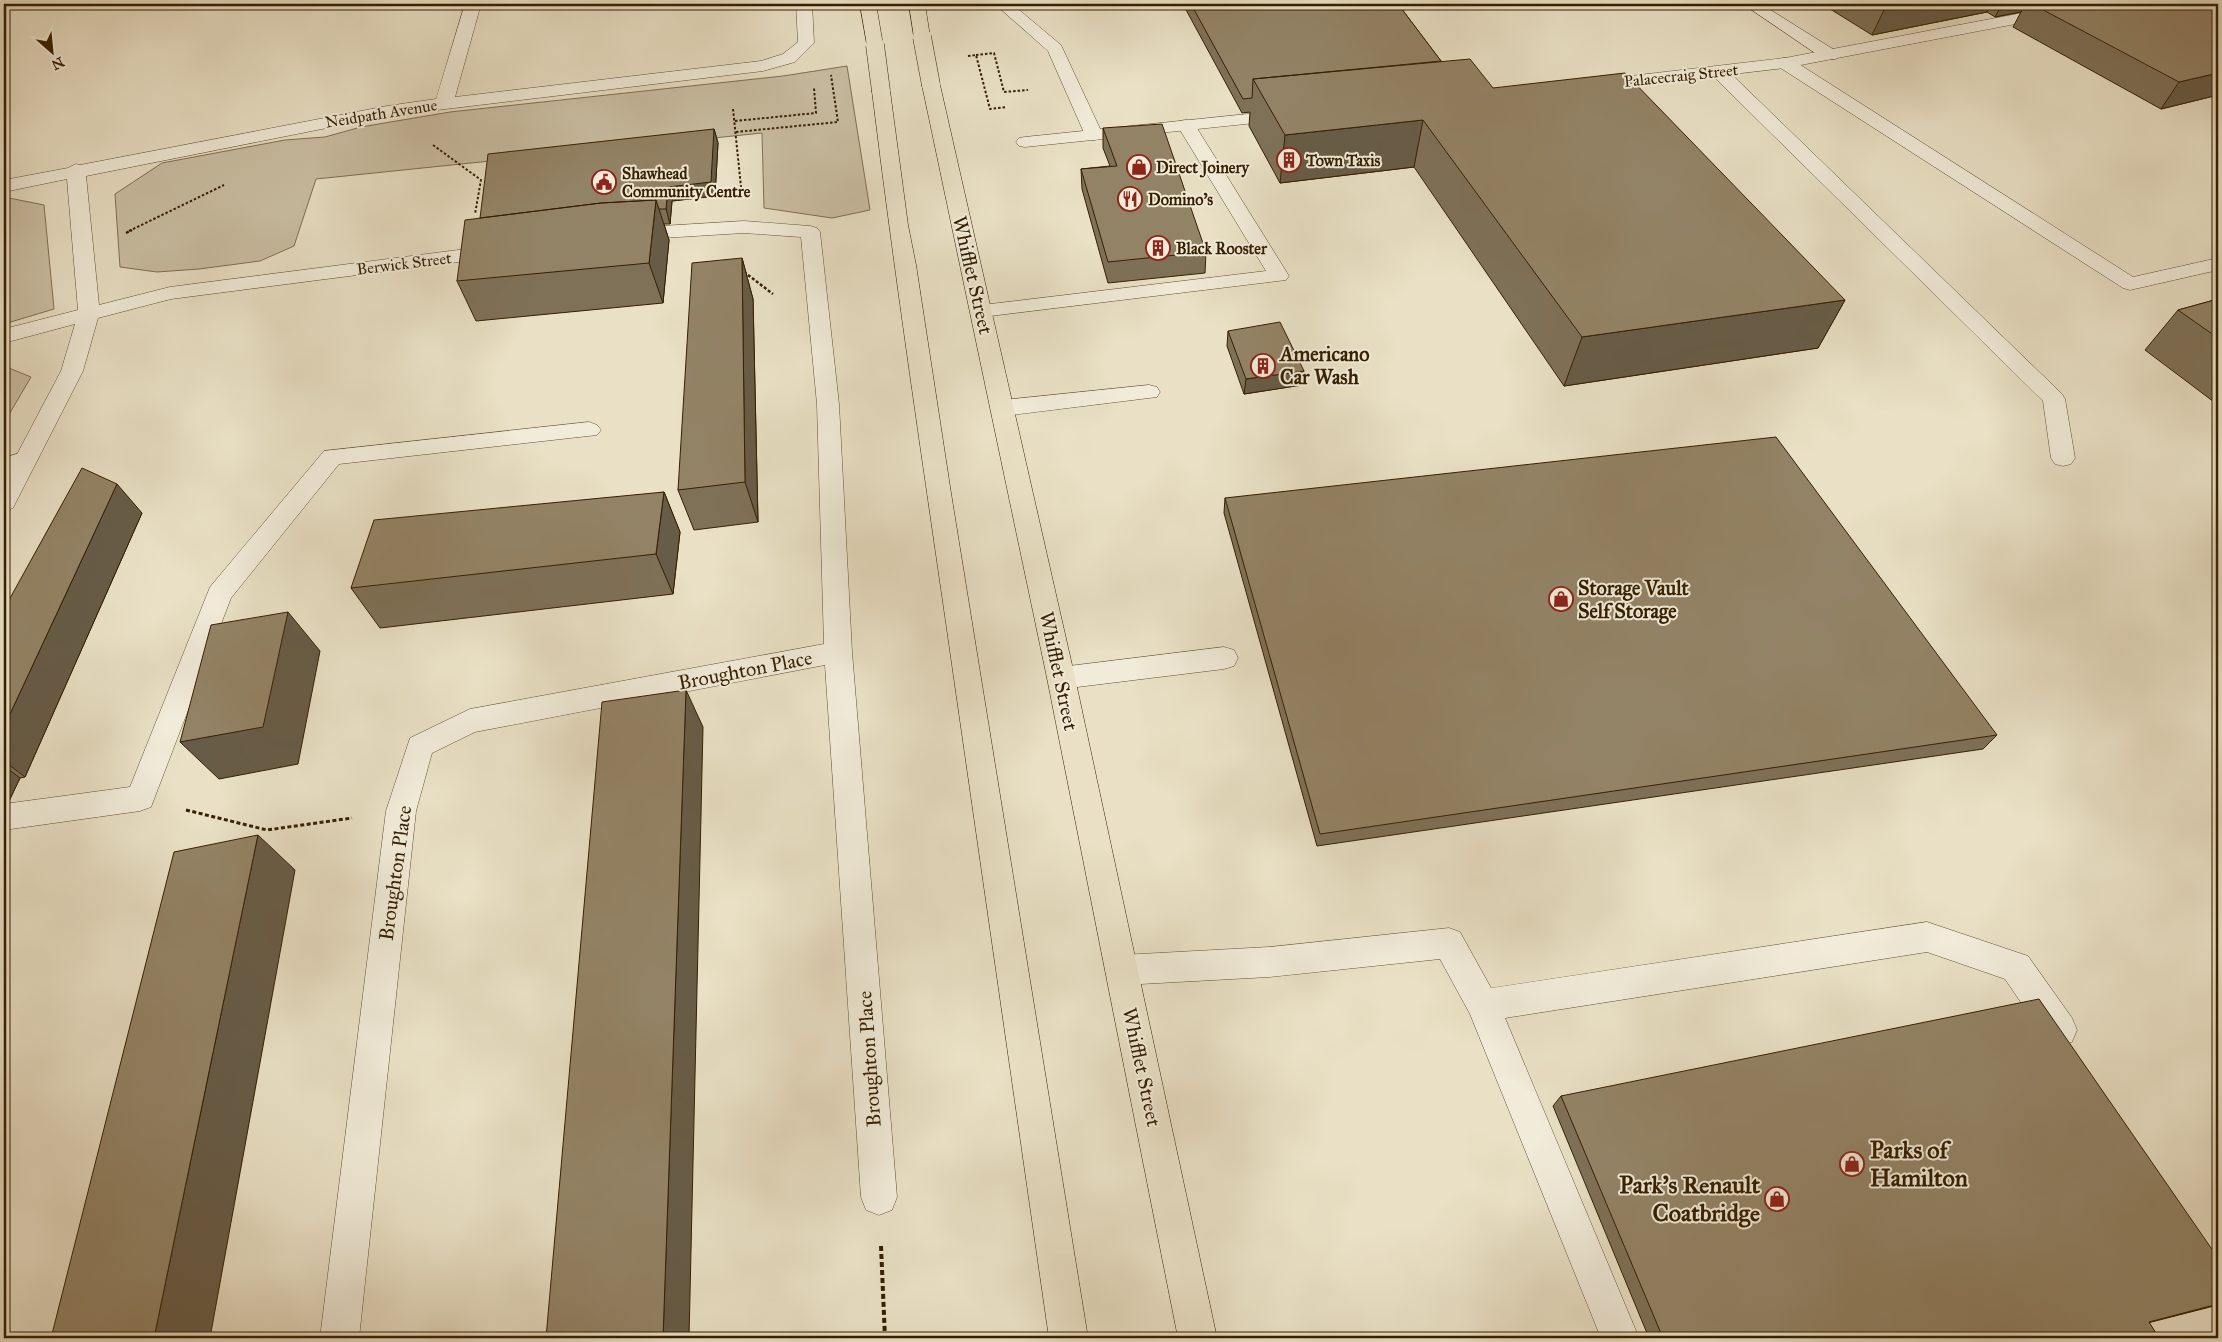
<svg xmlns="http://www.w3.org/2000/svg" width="2222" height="1342" viewBox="0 0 2222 1342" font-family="'IM FELL Great Primer',serif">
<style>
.green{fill:#cabfa4;stroke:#806f52}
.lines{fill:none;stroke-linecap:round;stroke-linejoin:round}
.lane-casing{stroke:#624f31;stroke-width:1}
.street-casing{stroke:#624f31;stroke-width:1}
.primary-casing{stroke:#351f00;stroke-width:1}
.path-far3{stroke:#351f00;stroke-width:2;stroke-dasharray:2.5 2;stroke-linecap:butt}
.path-far2{stroke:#351f00;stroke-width:2.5;stroke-dasharray:3 2;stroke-linecap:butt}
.path-far1{stroke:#351f00;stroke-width:3;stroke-dasharray:4 2.5;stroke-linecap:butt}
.path{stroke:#351f00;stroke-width:4;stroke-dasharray:5 3;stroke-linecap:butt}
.lane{fill:#f1ebd9;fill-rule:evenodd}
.street{fill:#f1ebd9;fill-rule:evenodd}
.primary{fill:#e9e0c5;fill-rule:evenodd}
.primary-bridge-casing{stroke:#351f00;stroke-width:19;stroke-linecap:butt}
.primary-bridge{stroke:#e9e0c5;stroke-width:18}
.wall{fill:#7e7158;stroke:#351f00}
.shaded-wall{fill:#675c47;stroke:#351f00}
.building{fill:#938366;stroke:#351f00}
.labels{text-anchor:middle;stroke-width:4;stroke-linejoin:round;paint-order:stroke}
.far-street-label{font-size:16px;fill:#351f00;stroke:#f1ebd9}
.far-poi-label{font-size:16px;font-weight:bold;fill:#351f00;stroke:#f1ebd9;text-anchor:start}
.street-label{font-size:20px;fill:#351f00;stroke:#f1ebd9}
.poi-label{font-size:20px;font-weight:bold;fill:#351f00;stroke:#f1ebd9;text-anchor:start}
.near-poi-label{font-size:24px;font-weight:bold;fill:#351f00;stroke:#f1ebd9;text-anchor:start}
</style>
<rect width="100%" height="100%" fill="#e9e0c5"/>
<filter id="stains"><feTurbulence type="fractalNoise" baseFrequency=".004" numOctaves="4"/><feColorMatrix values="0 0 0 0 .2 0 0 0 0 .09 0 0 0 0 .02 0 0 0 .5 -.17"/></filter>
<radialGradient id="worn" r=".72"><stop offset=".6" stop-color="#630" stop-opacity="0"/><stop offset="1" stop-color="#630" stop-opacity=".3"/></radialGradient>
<!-- green -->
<path class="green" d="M847,66l23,144 -38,8 -68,-10 -2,-75 -446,46 -22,67 -34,15 -61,8 -42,3 -37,-5 -5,-73 47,-31 123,-23 40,-3 36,-10 89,-15 333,-36z
M4,197l40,8 10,104 -50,15z
M4,366l27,11 -27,46z"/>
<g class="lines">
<defs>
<path id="lane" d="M995,4h17l49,41 42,90 -3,4 -6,1 -6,-1 -3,-4 -37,-84z
M1743,4h18l75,47 2,4 -2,4h-12z
M1785,58l6,1 342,218 85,-19v12l-88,20 -7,-2 -344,-221 -2,-4 2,-4z
M1719,67l6,1 337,326 3,5 10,59 -4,6 -8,2 -8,-2 -4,-6 -8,-57 -330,-325 -3,-4 3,-4z
M1186,120l6,1 3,4 94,151 -3,4 -304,37 -7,-1 -4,-5 4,-5 7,-1 284,-34 -89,-146 3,-4z
M589,422l8,3 4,5 -4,5 -258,29 -108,134 -80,209 -11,4 -136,19v-26l126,-17 80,-200 114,-136z
M26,451l8,2 4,6 -4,6 -30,9v-16z
M1224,647l10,3 4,8 -4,8 -10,3 -163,20 -10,-3 -4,-8 4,-8 10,-3z
M1927,922l101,34 44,62 5,12 -5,12 -12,4 -12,-4 -43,-63 -78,-27 -422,66 134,320h-38l-131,-324 -30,-55 -171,18 -147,8 -12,-4 -4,-11 4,-11 12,-4 147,-8 180,-19 11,4 31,56z"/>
<path id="street" d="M465,4h16l-26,93 306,-36 22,-7 15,-12 -2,-38h16l2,39 -19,19 -32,9 -376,45 -301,60 13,129 71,-18 327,-42 7,2 3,4 -3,4 -7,2 -326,42 -73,19 -15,53 -67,131 -3,6 -9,3v-32l57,-108 14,-47 -71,19v-14l74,-19 -11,-131 -63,13v-12l64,-12 8,-4 4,1 307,-59 49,-7z
M2070,4h32l-2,3 -6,2 -309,59 -189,22 -6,-1 -3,-4 3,-4 6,-1 189,-22z
M1287,110l6,1 3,4 -3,4 -268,28 -6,-1 -3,-4 3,-4 6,-1z
M744,221l66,5 7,2 3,4 19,172 13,248 45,545 -5,13 -13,5 -13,-5 -5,-13 -36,-532 -350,67 -43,21 -16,58 -57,527h-39l66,-527 24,-73 60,-29 354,-65 -7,-240 -16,-167 -57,-4 -115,7 -7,-2 -3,-4 3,-4 7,-2z
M1149,385l8,2 3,5 -3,5 -154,19 -8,-3 -3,-5 3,-5 8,-3z"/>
<path id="primary" d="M860,4h16l7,41 -2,4h-12l-2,-4z
M909,4h16l5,33 -2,3h-12l-2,-3z
M931,80l6,1 3,4 135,593 142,660h-39l-131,-660 -125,-593 3,-4z
M881,86l6,1 3,4 18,134 8,40 35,228 137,845h-39c-34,-236 -68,-472 -102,-708 -26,-179 -53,-359 -75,-539l3,-4z"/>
</defs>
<!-- lane casing -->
<use href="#lane" class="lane-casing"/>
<!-- street casing -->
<use href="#street" class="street-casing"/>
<!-- primary casing -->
<use href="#primary" class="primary-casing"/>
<!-- path-far3 -->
<path class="path-far3" d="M976,55l18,-2 10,39 24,-2
M968,56l8,-1 14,54 17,-2
M733,109l8,78
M735,121l81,-8 -2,-25
M736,132l102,-10 -7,-47
M433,145l48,35 -6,34
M129,231l95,-46"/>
<!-- path-far2 -->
<path class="path-far2" d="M126,233l6,-3
M744,272l29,22"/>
<!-- path-far1 -->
<path class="path-far1" d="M186,810l81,20 85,-12"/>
<!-- path -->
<path class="path" d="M881,1246l4,92"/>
<!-- lane -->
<use href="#lane" class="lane"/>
<!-- street -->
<use href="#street" class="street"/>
<!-- primary -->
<use href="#primary" class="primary"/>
<defs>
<path id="primary-bridge" d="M922,37l9,48
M875,45l6,46"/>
</defs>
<!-- primary-bridge casing -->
<use href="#primary-bridge" class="primary-bridge-casing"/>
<!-- primary-bridge -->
<use href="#primary-bridge" class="primary-bridge"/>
</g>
<!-- wall -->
<path class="wall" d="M1185,4h213l43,57 52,27 352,212 -27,48 -254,38 -150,-219 -134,16 -31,-57 1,-14 -8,1 -57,-105z
M1822,4h396v91l-57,14 -148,-82 8,-15 -26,5 -8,-5 -115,23z
M1103,128l103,124 -1,21 -97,10 -26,-94 -1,-20 29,-3 -7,-18z
M714,129l4,14 -3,53 -43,5 -2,23h-6l5,16 -6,63 -187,18 -19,-40 23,-63z
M742,258l11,41 5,223 -64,8 -16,-40z
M2218,299v106l-73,-55 33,-40z
M1228,331l74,54 -58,9 -17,-48z
M664,492l16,40 -7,62 -293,34 -29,-40z
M1225,498l772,237 -14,14 -666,97 -93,-333z
M142,513l-117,264 -5,1 -11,23 -5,2v-194z
M1561,1096l588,227 10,15h-510l-96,-232z"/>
<!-- shaded-wall -->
<path class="shaded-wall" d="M1915,4h77l-5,8 -115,23 12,-25z
M2002,4h23l-4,8 -26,5z
M2218,73v22l-57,14 18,-27z
M1423,120l-9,47 -134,16 5,-48z
M714,129l4,14 -3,53 -43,5 -2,23 -4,-15 2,-22z
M656,200l13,40 -6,63 -14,-40z
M742,258l11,41 5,223 -13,-40z
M1845,300l-27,48 -254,38 18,-49z
M1304,371l-2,14 -58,9 2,-15z
M117,484l25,29 -117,264 -21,-16v-34z
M664,492l16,40 -7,62 -17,-40z
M288,612l32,39 -22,113 -79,15 -39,-37z
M686,690l17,37 -14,611h-26z
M4,766l16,12 -11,23 -5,2z
M258,835l37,35 -85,468h-56z
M2218,1304v1l-90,23 21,-6z"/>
<!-- building -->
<path class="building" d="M1191,4h207l43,57 -188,18 -1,19 -9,1z
M1874,4h41l-31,6z
M2032,4h176l10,4v65l-39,9z
M1470,59l23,29 132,-15 220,227 -263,37 -159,-217 -138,15 -32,-56z
M1162,124l44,128 -98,10 -27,-93 36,-3 -14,-38z
M714,129l-3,53 -43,5 -2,22h-7l-3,-9 -55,3 -121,15 8,-64z
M656,200l-7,63 -192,18 8,-61 136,-17z
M742,258l3,224 -67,8 14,-227z
M2218,299v39l-40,-28z
M1280,322l24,49 -58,8 -18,-48z
M1776,437l221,298 -677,99 -95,-336z
M82,468l35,16 -113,243v-118z
M664,492l-8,62 -305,34 23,-68z
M288,612l-25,115 -83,15 31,-117z
M686,690l-23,648h-117l56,-636z
M258,835l-104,503h-103l123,-486z
M2039,999l179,259v46l-69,18 10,16h-496l-102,-242z"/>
<!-- icons -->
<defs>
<symbol id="building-ring" viewBox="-11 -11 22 22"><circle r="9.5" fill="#f1ebd9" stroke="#8f2418" stroke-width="1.5"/><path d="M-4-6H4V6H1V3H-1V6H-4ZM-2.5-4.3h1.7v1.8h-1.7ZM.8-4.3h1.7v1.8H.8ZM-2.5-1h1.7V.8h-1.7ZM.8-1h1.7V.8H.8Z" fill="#8f2418"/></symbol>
<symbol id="shop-ring" viewBox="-11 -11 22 22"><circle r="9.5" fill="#f1ebd9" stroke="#8f2418" stroke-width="1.5"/><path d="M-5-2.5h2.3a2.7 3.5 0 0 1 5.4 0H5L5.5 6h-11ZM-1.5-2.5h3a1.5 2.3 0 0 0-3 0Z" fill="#8f2418"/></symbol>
<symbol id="civic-ring" viewBox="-11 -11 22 22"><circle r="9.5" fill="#f1ebd9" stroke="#8f2418" stroke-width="1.5"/><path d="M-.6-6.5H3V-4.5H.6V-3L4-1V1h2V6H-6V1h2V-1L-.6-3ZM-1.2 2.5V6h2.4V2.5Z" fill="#8f2418"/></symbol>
<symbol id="restaurant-ring" viewBox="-11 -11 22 22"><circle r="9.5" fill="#f1ebd9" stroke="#8f2418" stroke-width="1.5"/><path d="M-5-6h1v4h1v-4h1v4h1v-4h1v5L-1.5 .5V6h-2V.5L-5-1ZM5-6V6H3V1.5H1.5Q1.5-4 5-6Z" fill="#8f2418"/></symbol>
</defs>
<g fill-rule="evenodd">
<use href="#building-ring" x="1275" y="146" width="28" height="28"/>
<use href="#shop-ring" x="1125" y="153" width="28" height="28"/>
<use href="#civic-ring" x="590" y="168" width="28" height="28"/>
<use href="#restaurant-ring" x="1116" y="185" width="28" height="28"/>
<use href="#building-ring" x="1144" y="234" width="28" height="28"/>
<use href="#building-ring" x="1249" y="352" width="28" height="28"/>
<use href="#shop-ring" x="1547" y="585" width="28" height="28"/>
<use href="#shop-ring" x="1838" y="1150" width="28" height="28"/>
<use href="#shop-ring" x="1763" y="1185" width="28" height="28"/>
</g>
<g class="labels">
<!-- far-street labels -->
<g class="far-street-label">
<text transform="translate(1681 75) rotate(-6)" y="6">Palacecraig Street</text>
<text transform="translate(381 113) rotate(-9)" y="6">Neidpath Avenue</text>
<text transform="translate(404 263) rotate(-7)" y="6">Berwick Street</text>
</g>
<!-- far-poi labels -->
<g class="far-poi-label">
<text x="1306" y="166">Town Taxis</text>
<text x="1156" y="173">Direct Joinery</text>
<text x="622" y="179">Shawhead<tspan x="622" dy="18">Community Centre</tspan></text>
<text x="1148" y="205">Domino's</text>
<text x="1176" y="254">Black Rooster</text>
</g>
<!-- street labels -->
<g class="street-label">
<text transform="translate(973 275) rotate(77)" y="7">Whifflet Street</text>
<text transform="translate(745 670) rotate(-11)" y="7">Broughton Place</text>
<text transform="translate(1059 671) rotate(78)" y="7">Whifflet Street</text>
<text transform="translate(395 873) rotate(-82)" y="7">Broughton Place</text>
<text transform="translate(869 1059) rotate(-94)" y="7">Broughton Place</text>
<text transform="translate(1142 1067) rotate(78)" y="7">Whifflet Street</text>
</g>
<!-- poi labels -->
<g class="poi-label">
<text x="1280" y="361">Americano<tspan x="1280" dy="23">Car Wash</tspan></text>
<text x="1578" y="595">Storage Vault<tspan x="1578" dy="23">Self Storage</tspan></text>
</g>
<!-- near-poi labels -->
<g class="near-poi-label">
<text x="1870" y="1158">Parks of<tspan x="1870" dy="28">Hamilton</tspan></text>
<text x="1760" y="1193" text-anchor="end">Park's Renault<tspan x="1760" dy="28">Coatbridge</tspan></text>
</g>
</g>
<!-- margin -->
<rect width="2222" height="1342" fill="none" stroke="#e9e0c5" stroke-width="20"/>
<rect x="5" y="5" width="2212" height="1332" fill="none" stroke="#351f00" stroke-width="2.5"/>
<rect x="10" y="10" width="2202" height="1322" fill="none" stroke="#351f00"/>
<!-- north arrow -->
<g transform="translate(52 52) rotate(153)" stroke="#f1ebd9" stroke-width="4" paint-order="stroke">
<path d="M0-4L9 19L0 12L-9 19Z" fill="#351f00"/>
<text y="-8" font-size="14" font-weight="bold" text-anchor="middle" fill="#351f00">N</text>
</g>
<rect width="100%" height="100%" filter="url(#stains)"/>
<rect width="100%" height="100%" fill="url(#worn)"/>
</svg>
